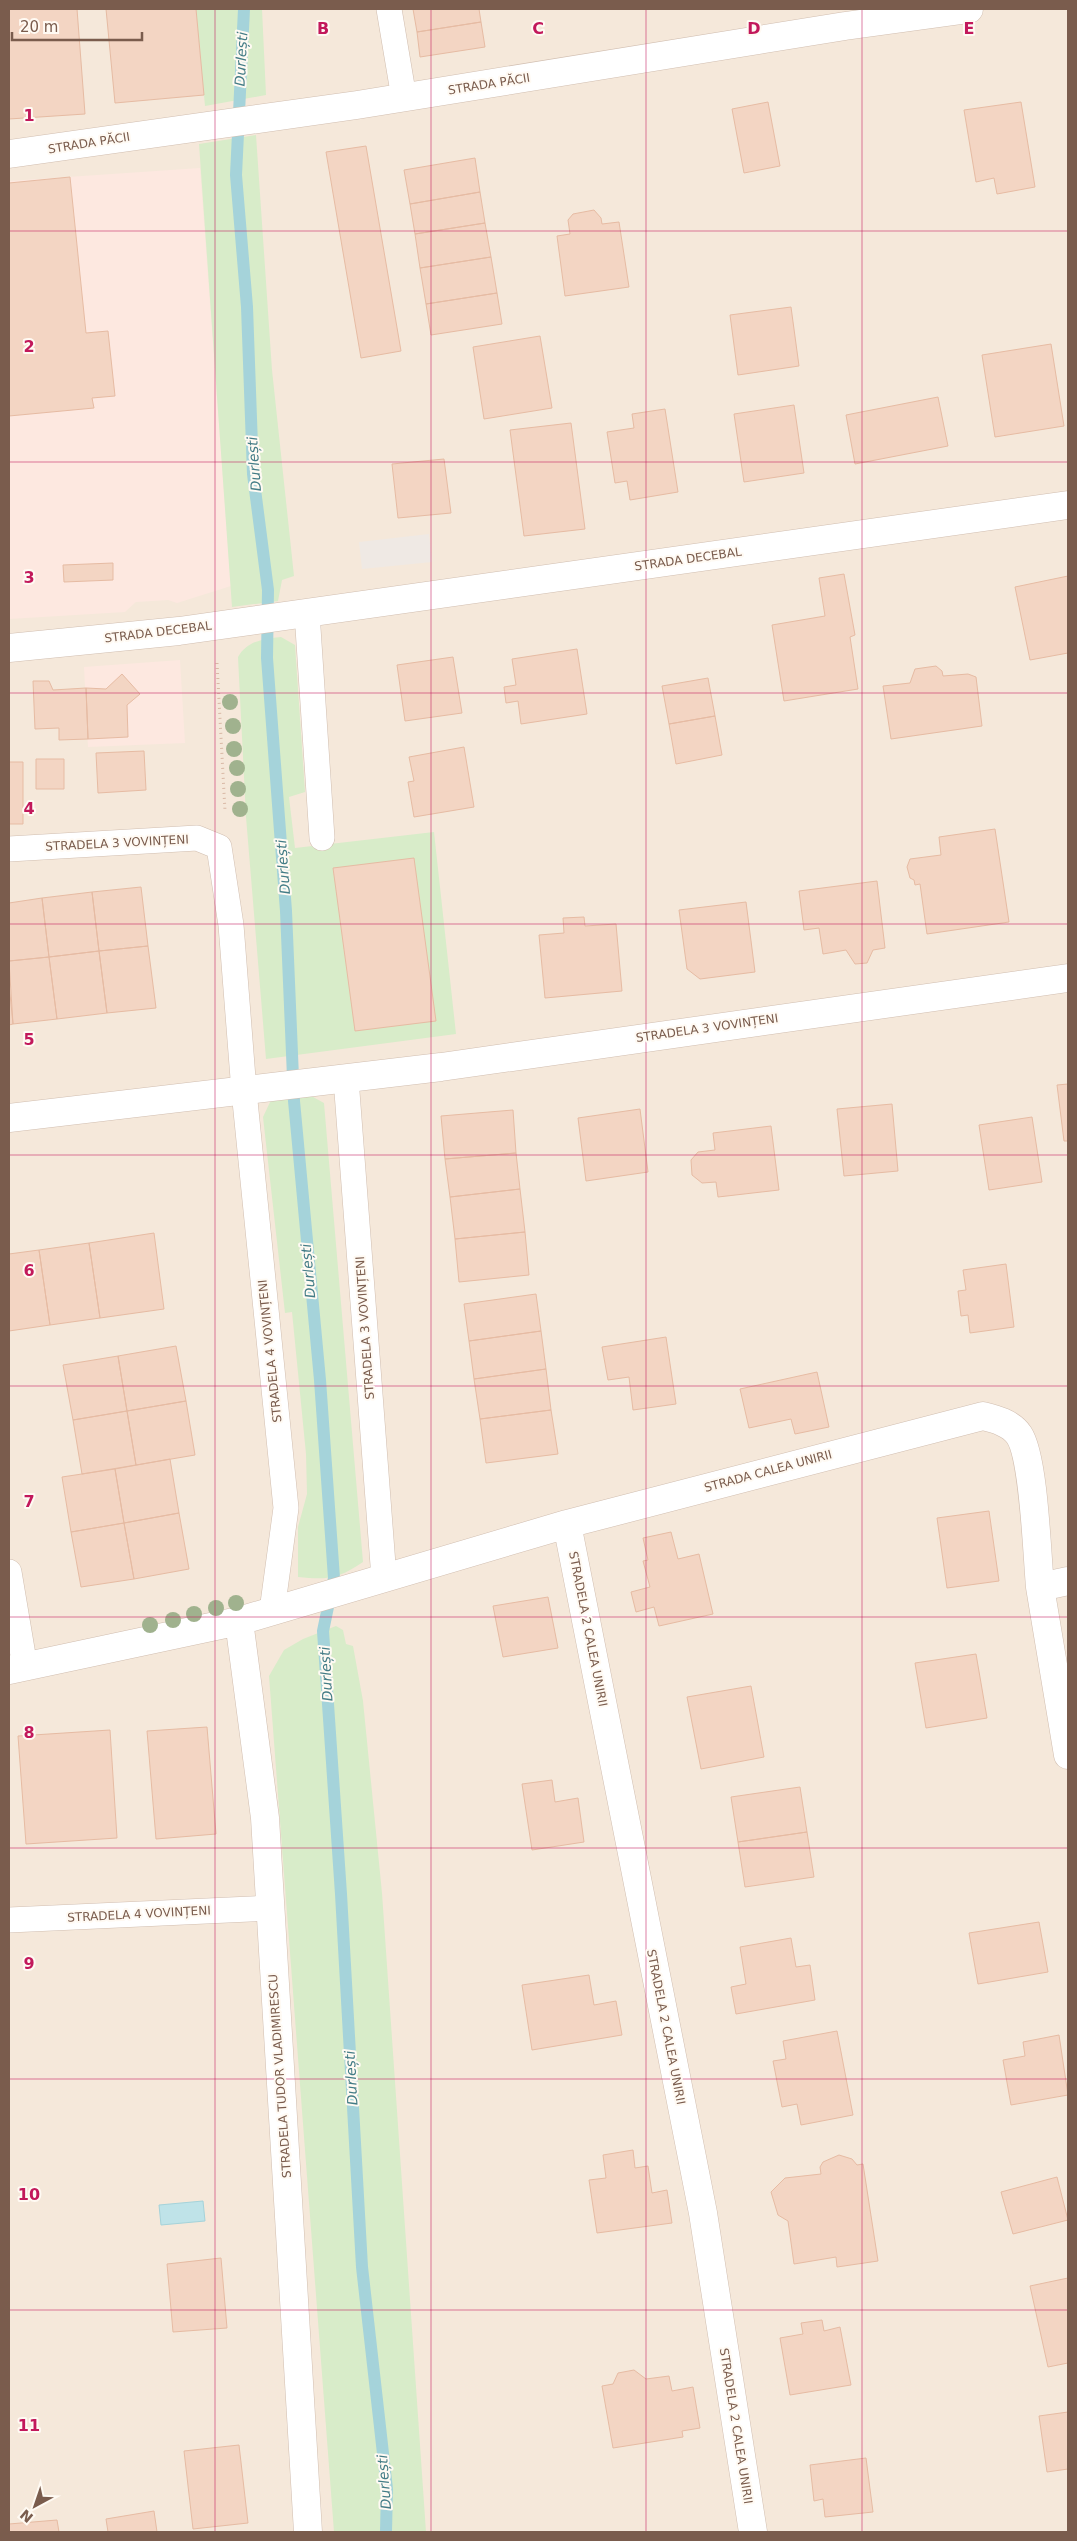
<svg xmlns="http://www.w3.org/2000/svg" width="1077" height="2541" viewBox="0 0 1077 2541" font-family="'DejaVu Sans',sans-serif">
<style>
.residential{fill:#f5e8da}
.commercial{fill:#fde8e0}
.industrial{fill:#efe9e4}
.green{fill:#d8ecc9}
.water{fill:#bfe3e8;stroke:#a5d3da}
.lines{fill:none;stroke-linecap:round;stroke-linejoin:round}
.stream{stroke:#a5d3da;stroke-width:12}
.building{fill:#f3d5c3;stroke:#e6bba3}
.lane-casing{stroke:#d1beb0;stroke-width:26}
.street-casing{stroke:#d1beb0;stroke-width:29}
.path{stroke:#d9b8a5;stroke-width:3;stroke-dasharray:1 4;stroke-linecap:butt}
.lane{stroke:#fff;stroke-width:25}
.street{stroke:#fff;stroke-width:28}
.tree{fill:#a0b28e}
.grid{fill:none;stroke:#c2185b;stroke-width:1;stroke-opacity:0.55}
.labels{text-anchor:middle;stroke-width:4;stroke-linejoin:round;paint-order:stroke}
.street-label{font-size:12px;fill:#7a5c4d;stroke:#fffaf3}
.water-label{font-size:14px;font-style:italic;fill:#437c86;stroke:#fffaf3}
.grid-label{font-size:16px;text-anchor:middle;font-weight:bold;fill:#c2185b;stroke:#fffaf3;stroke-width:4;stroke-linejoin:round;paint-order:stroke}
</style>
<rect width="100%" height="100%" fill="#fdf6ec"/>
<!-- residential -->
<path class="residential" d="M9,9h1059v2523h-1059z"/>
<!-- commercial -->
<path class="commercial" d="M200,168l31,418 -54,17 -9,-3 -32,2 -11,10 -116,7v-438z
M180,660l5,83 -97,4 -4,-80z"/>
<!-- industrial -->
<path class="industrial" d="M429,534l3,28 -70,7 -3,-27z"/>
<!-- green -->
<path class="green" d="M196,9h66l4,86 -61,11z
M256,135l16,235 22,206 -12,4 -4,21 -46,6 -33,-463z
M281,637l14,8 10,147 -16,5 6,51 139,-16 22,202 -190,25 -20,-242 -8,-160c9,-16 25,-18 43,-20z
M304,1092l20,11 39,459c-25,17 -36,18 -65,15v-50l9,-33 -1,-40 -14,-142 -7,1 -22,-196 8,-17z
M336,1626l7,4 3,14 7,2 10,55 19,192 44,639h-92l-65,-856 15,-26 19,-11z"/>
<!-- water -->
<path class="water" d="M203,2201l2,20 -44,4 -2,-20z"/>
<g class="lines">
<!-- stream -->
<path class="stream" d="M244,9l-8,166 11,132 6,167 15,116 -1,68 19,253 8,190 26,279 14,198 -11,53 18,263 21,373 25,222 -1,43"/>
</g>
<!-- building -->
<path class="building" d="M9,9h68l8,105 -76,5z
M106,9h90l8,86 -89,8z
M413,9h66l2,13 -64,10z
M481,22l4,25 -65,10 -3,-25z
M768,102l12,64 -36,7 -12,-64z
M1021,102l14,85 -38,7 -3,-16 -18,4 -12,-72z
M366,146l35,205 -40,7 -35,-206z
M475,158l5,34 -70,12 -6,-34z
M70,177l16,156 22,-2 7,65 -23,2 2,10 -85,8v-233z
M480,192l5,31 -70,11 -5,-30z
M594,210l7,8 1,6 17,-2 10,65 -64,9 -8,-60 13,-2 -2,-14 5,-6z
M485,223l6,34 -71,11 -5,-34z
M491,257l6,36 -71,11 -6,-36z
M497,293l5,31 -71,11 -5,-31z
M791,307l8,59 -61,9 -8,-60z
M540,336l12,72 -68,11 -11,-72z
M1051,344l13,82 -69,11 -13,-82z
M938,397l10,49 -93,18 -9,-49z
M794,405l10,68 -60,9 -10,-68z
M665,409l13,83 -48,8 -3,-19 -12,2 -8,-51 27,-4 -2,-14z
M571,423l14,106 -61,7 -14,-106z
M444,459l7,54 -53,5 -6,-54z
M113,563v17l-49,2 -1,-17z
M844,574l11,61 -5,2 8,52 -74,12 -12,-76 53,-9 -6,-38z
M1068,576v77l-38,7 -15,-73z
M577,649l10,65 -66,10 -3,-23 -12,2 -2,-16 12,-2 -4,-26z
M453,657l9,56 -57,8 -8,-56z
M936,666l6,5 1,5 25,-2 8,3 6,49 -91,13 -8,-53 27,-3 5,-14z
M122,674l18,20 -13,11 1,32 -40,2 -2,-51 20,1z
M708,678l7,38 -46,8 -7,-38z
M33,681h16l4,9 33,-2 2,51 -29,1v-12l-24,1z
M715,716l7,39 -46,9 -7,-40z
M464,747l10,60 -60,10 -6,-35 6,-1 -5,-24z
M144,751l2,39 -48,3 -2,-40z
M36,759h28v30h-28z
M9,762h14v62h-14z
M995,829l14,93 -82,12 -7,-50 -5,1 -1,-5 -4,-2 -3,-11 3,-8 31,-4 -2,-18z
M414,858l22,163 -81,10 -22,-163z
M877,881l8,67 -12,2 -6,13 -12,1 -9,-14 -23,4 -4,-26 -15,2 -5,-39z
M141,887l7,59 -49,5 -7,-59z
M92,892l7,59 -50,6 -7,-59z
M42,898l7,59 -40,4v-58z
M746,902l9,70 -55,7 -13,-10 -8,-59z
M584,917l1,9 31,-2 6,67 -77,7 -6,-63 25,-2 -1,-15z
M148,946l8,62 -49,5 -8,-62z
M99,951l8,62 -50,6 -8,-62z
M49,957l8,62 -44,5 -4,-63z
M9,984l4,40 -4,1z
M1068,1084v57h-4l-7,-56z
M892,1104l6,67 -54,5 -7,-67z
M640,1109l8,63 -62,9 -8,-63z
M513,1110l3,43 -71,6 -4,-43z
M1032,1117l10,65 -53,8 -10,-65z
M771,1126l8,64 -61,7 -2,-15 -14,1 -10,-8 -1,-15 7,-8 17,-2 -2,-17z
M516,1153l4,36 -70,8 -5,-38z
M520,1189l5,43 -70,7 -5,-42z
M525,1232l4,43 -70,7 -4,-43z
M154,1233l10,76 -64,9 -11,-75z
M89,1243l11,75 -50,7 -11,-75z
M39,1250l11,75 -41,6v-77z
M1006,1264l8,63 -44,6 -2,-18 -7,1 -3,-25 8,-1 -3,-20z
M536,1294l5,37 -72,10 -5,-37z
M541,1331l5,38 -72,10 -5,-38z
M666,1337l10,67 -43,6 -4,-33 -21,3 -6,-33z
M176,1346l10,55 -59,10 -9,-55z
M118,1356l9,55 -54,9 -10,-55z
M546,1369l5,41 -71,9 -6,-40z
M817,1372l12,55 -34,7 -4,-15 -42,9 -9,-39z
M186,1401l9,54 -59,10 -9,-54z
M551,1410l7,44 -72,9 -6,-44z
M127,1411l9,54 -54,9 -9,-54z
M170,1459l9,54 -55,10 -9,-54z
M115,1469l9,54 -53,9 -9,-55z
M989,1511l10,70 -52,7 -10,-70z
M179,1513l10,56 -55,10 -10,-56z
M124,1523l10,56 -53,8 -10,-55z
M671,1532l7,27 21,-5 14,60 -54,12 -5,-19 -18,5 -5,-20 19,-5 -7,-26 5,-1 -5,-22z
M548,1597l10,51 -55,9 -10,-51z
M976,1654l11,64 -61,10 -11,-65z
M751,1686l13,71 -63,12 -14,-72z
M207,1727l9,107 -60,5 -9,-108z
M110,1730l7,108 -91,6 -8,-108z
M552,1780l3,22 23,-4 6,44 -52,8 -10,-66z
M800,1787l7,45 -69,10 -7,-45z
M807,1832l7,45 -69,10 -7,-45z
M1039,1922l9,50 -70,12 -9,-51z
M791,1938l5,29 14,-2 5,35 -79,14 -5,-27 15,-3 -6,-37z
M589,1975l5,30 22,-4 6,34 -90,15 -10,-65z
M837,2031l16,84 -52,10 -4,-21 -15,3 -9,-46 13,-2 -3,-18z
M1059,2035l9,60 -57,10 -8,-45 22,-4 -2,-14z
M633,2150l2,18 13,-2 4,27 15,-3 5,33 -75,10 -8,-53 17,-2 -3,-23z
M839,2155l13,4 5,6 6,-1 15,97 -41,6 -1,-10 -42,7 -6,-43 -10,-6 -7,-23 14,-14 36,-4 -1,-7 3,-5z
M1057,2177l11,43 -55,14 -12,-42z
M221,2258l6,70 -54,4 -6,-68z
M1068,2278v85l-20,4 -18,-81z
M822,2320l2,11 16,-4 11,58 -61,10 -10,-57 23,-4 -2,-11z
M634,2370l12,9 23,-3 3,15 21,-4 7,41 -18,3 1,6 -70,11 -11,-62 11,-2 5,-11z
M1068,2412v57l-21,3 -8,-56z
M239,2445l9,78 -55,6 -9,-78z
M866,2458l7,54 -48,5 -2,-18 -9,2 -4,-36z
M154,2511l3,21h-49l-2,-13z
M57,2520l2,12h-50v-8z"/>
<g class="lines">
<defs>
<path id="lane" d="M389,9l15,89
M307,613l15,225
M9,849l188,-11 22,9 12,78 13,166 42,417 -14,103
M346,1079l38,499
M9,1572l16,95
M9,1920l261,-12"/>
<path id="street" d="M9,154l348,-49 488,-79 124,-17
M9,648l170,-17 889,-126
M9,1118l432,-51 627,-89
M567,1524l136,689 50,319
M1040,1587l28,168
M239,1621l26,197 43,714
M9,1670l230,-49 328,-97 416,-108c12,3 28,7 36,19 15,22 18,120 21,152l28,-6"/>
</defs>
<!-- lane casing -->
<use href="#lane" class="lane-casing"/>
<!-- street casing -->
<use href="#street" class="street-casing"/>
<!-- path -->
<path class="path" d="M217,663l8,148"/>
<!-- lane -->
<use href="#lane" class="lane"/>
<!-- street -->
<use href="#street" class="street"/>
</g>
<!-- trees -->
<g class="tree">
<circle cx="230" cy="702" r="8"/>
<circle cx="233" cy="726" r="8"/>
<circle cx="234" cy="749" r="8"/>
<circle cx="237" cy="768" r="8"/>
<circle cx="238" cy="789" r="8"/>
<circle cx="240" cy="809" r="8"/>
<circle cx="236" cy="1603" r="8"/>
<circle cx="216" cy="1608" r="8"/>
<circle cx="194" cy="1614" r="8"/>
<circle cx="173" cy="1620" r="8"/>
<circle cx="150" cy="1625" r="8"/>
</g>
<!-- grid -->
<path class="grid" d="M215,9v2523M431,9v2523M646,9v2523M862,9v2523M9,231h1059M9,462h1059M9,693h1059M9,924h1059M9,1155h1059M9,1386h1059M9,1617h1059M9,1848h1059M9,2079h1059M9,2310h1059"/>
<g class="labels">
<!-- street labels -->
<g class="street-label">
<text transform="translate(489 84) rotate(-9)" y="4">STRADA PĂCII</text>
<text transform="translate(89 143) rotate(-9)" y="4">STRADA PĂCII</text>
<text transform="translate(688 559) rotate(-8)" y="4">STRADA DECEBAL</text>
<text transform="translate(158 632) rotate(-7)" y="4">STRADA DECEBAL</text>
<text transform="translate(117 843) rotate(-3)" y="4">STRADELA 3 VOVINȚENI</text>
<text transform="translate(707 1028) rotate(-8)" y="4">STRADELA 3 VOVINȚENI</text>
<text transform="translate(365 1328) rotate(-94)" y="4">STRADELA 3 VOVINȚENI</text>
<text transform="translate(270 1351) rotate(-96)" y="4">STRADELA 4 VOVINȚENI</text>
<text transform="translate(768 1471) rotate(-15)" y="4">STRADA CALEA UNIRII</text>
<text transform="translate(588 1629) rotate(79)" y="4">STRADELA 2 CALEA UNIRII</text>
<text transform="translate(139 1914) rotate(-3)" y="4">STRADELA 4 VOVINȚENI</text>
<text transform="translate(666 2027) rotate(79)" y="4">STRADELA 2 CALEA UNIRII</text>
<text transform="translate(280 2076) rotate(-94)" y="4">STRADELA TUDOR VLADIMIRESCU</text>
<text transform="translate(736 2426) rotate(81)" y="4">STRADELA 2 CALEA UNIRII</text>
</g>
<!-- water labels -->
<g class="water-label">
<text transform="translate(241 59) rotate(-87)" y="5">Durlești</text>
<text transform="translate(254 464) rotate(-94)" y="5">Durlești</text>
<text transform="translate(283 867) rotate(-94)" y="5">Durlești</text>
<text transform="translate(308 1271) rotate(-95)" y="5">Durlești</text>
<text transform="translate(326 1674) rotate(-93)" y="5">Durlești</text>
<text transform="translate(351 2078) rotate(-93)" y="5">Durlești</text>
<text transform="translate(384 2482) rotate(-94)" y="5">Durlești</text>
</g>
</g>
<g class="grid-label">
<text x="323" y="34">B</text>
<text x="538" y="34">C</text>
<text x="754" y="34">D</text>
<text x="969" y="34">E</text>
<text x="29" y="121">1</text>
<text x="29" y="352">2</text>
<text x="29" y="583">3</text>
<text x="29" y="814">4</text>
<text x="29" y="1045">5</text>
<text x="29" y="1276">6</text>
<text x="29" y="1507">7</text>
<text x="29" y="1738">8</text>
<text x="29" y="1969">9</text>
<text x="29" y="2200">10</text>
<text x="29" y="2431">11</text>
</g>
<!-- border -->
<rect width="1077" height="2541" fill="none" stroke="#7a5c4d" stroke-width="20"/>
<!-- north arrow -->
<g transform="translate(35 2506) rotate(220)" stroke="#fffaf3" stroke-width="4" paint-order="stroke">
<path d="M0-4L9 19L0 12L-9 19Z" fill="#7a5c4d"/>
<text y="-8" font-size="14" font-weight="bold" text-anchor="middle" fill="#7a5c4d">N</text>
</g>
<!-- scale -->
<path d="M12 32v8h130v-8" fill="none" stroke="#7a5c4d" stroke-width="2.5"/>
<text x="20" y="32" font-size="15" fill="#7a5c4d" stroke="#fffaf3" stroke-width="4" paint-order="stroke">20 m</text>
</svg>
